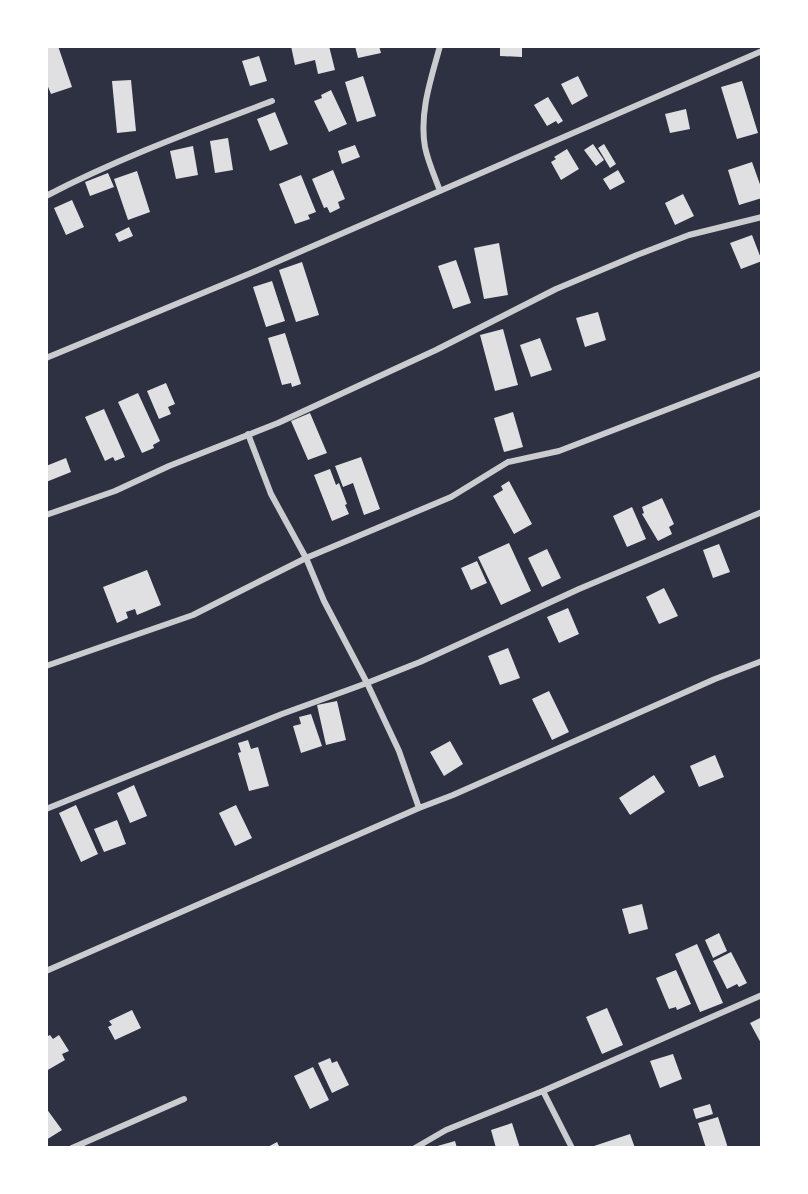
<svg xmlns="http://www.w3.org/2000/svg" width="808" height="1194" viewBox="0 0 808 1194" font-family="Inter,sans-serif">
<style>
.building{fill:#e0e0e3}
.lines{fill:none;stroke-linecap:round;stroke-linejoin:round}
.minor{stroke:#caccd0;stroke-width:6}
</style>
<rect width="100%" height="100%" fill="#2d3142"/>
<!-- building -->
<path class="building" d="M58,46l14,41 -21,7 -5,-12v-35z
M291,46h38l6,24 -17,4 -3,-14 -20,5z
M355,46h24l2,7 -23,5z
M500,46h22v11l-22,-1z
M259,56l8,25 -17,5 -8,-25z
M363,76l13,40 -19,6 -12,-40z
M578,76l10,20 -16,9 -11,-21z
M131,80l5,51 -19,2 -5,-52z
M742,81l16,52 -21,6 -16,-52z
M331,90l16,34 -18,8 -15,-31 8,-3 -1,-3z
M548,97l15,24 -5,3 -2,-3 -9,5 -13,-21z
M686,109l4,20 -20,4 -5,-19z
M275,112l13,32 -18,7 -13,-32z
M228,138l5,32 -18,3 -5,-32z
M593,144l11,16 -8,6 -12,-16z
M604,144l12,20 -6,4 -12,-20z
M355,145l5,12 -18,7 -4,-13z
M193,146l5,29 -22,4 -6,-28z
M567,149l12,20 -18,11 -10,-18 5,-3 -2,-2z
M752,162l10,28v8l-23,7 -11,-35z
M333,170l12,29 -7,3 2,6 -10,5 -3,-6 -3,1 -12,-29z
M618,170l7,12 -15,8 -7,-11z
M137,171l13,41 -22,8 -14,-41z
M108,173l6,14 -24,9 -5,-14z
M301,175l15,37 -8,3 2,4 -15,5 -16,-40z
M683,194l11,22 -19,9 -10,-22z
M72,200l12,27 -18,8 -12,-27z
M129,227l4,9 -14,6 -4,-8z
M752,235l10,26 -21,8 -11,-26z
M499,243l9,52 -24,4 -10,-51z
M456,260l15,43 -18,6 -15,-43z
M302,262l17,53 -23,7 -17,-52z
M272,281l13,40 -19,6 -13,-40z
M598,312l8,28 -21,7 -9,-29z
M503,329l15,56 -23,6 -15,-56z
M285,333l16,51 -9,3 -1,-4 -9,2 -14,-47z
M540,338l12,32 -21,7 -11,-32z
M166,383l9,21 -7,3 3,7 -12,5 -12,-28z
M138,393l22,48 -7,4 1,3 -12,5 -24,-51z
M104,409l21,48 -10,4 -2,-4 -8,4 -20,-44z
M513,412l10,35 -19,5 -10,-34z
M310,413l17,40 -19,7 -17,-39z
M361,457l19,52 -16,6 -11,-32 -10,4 -8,-21z
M66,458l5,14 -25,10v-16z
M330,469l6,16 3,-2 8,21 -2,1 4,9 -17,7 -18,-46z
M509,481l23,43 -18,10 -21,-38 10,-6 -2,-4z
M662,498l12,26 -5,3 3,7 -14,7 -16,-27 2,-1 -2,-6z
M632,507l14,32 -19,8 -14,-31z
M509,543l22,48 -30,14 -23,-48z
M719,544l11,28 -17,6 -10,-28z
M547,549l14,29 -19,9 -14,-29z
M477,561l10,22 -16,7 -10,-22z
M147,570l14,35 -24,10 -2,-6 -9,3 2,6 -11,5 -14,-36z
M664,588l14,28 -19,8 -13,-27z
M568,608l11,26 -20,9 -12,-26z
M508,648l12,30 -20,7 -12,-29z
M549,691l20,41 -17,8 -20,-41z
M337,701l9,39 -20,5 -9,-40z
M311,714l11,32 -21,7 -8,-27 8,-2 -2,-7z
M248,740l3,9 7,-2 11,39 -20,5 -11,-38 3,-1 -3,-9z
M450,741l13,23 -19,12 -14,-24z
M715,755l9,22 -25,10 -9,-21z
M654,775l11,17 -35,23 -11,-17z
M134,785l13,31 -17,7 -13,-30z
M76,805l22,49 -17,8 -22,-49z
M236,805l16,33 -17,8 -16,-33z
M117,820l9,24 -22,8 -10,-23z
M642,904l6,25 -19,5 -7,-25z
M719,933l8,18 -14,7 -8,-18z
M697,944l26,59 -23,9 -25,-58z
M731,952l16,31 -8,4 -2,-3 -10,5 -14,-28z
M676,970l15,34 -14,6 -1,-3 -7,2 -13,-31z
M607,1008l16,37 -21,9 -16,-37z
M132,1010l9,18 -26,12 -7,-13 4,-2 -3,-4z
M762,1017v28l-12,-22z
M50,1035l3,4 6,-4 10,16 -7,3 3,6 -19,11v-34z
M673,1054l9,25 -22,9 -10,-27z
M330,1058l2,5 5,-2 12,24 -17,8 -14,-30z
M313,1067l16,33 -19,9 -16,-33z
M710,1104l3,10 -17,5 -3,-10z
M46,1108l16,22 -16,10z
M718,1117l10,31h-22l-8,-25z
M512,1123l8,25h-24l-5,-18z
M630,1134l5,14h-44v-1z
M455,1141l2,7h-23v-1z
M277,1142l3,6h-14z"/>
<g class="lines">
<!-- minor -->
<path class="minor" d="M440,46c-9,33 -21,67 -15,101 3,15 10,30 15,44
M46,196c73,-38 150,-66 226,-95
M46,358l205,-85 511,-222
M46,515l69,-24 54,-25 109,-43 158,-73 120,-61 81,-34 52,-20 73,-18
M46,666l147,-51 113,-57 145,-61 57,-35 51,-11 203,-78
M419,808l-20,-57 -32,-68 53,-21 159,-73 183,-77
M46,809l236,-95 85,-31 -43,-82 -18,-43 -35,-64 -23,-60
M46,971l373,-163 34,-13 262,-116 47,-18
M72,1148l112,-49
M415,1148l31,-18 97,-39
M572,1148l-29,-57 219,-96"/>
</g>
<!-- border -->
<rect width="808" height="1194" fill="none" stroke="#ffffff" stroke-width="96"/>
</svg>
